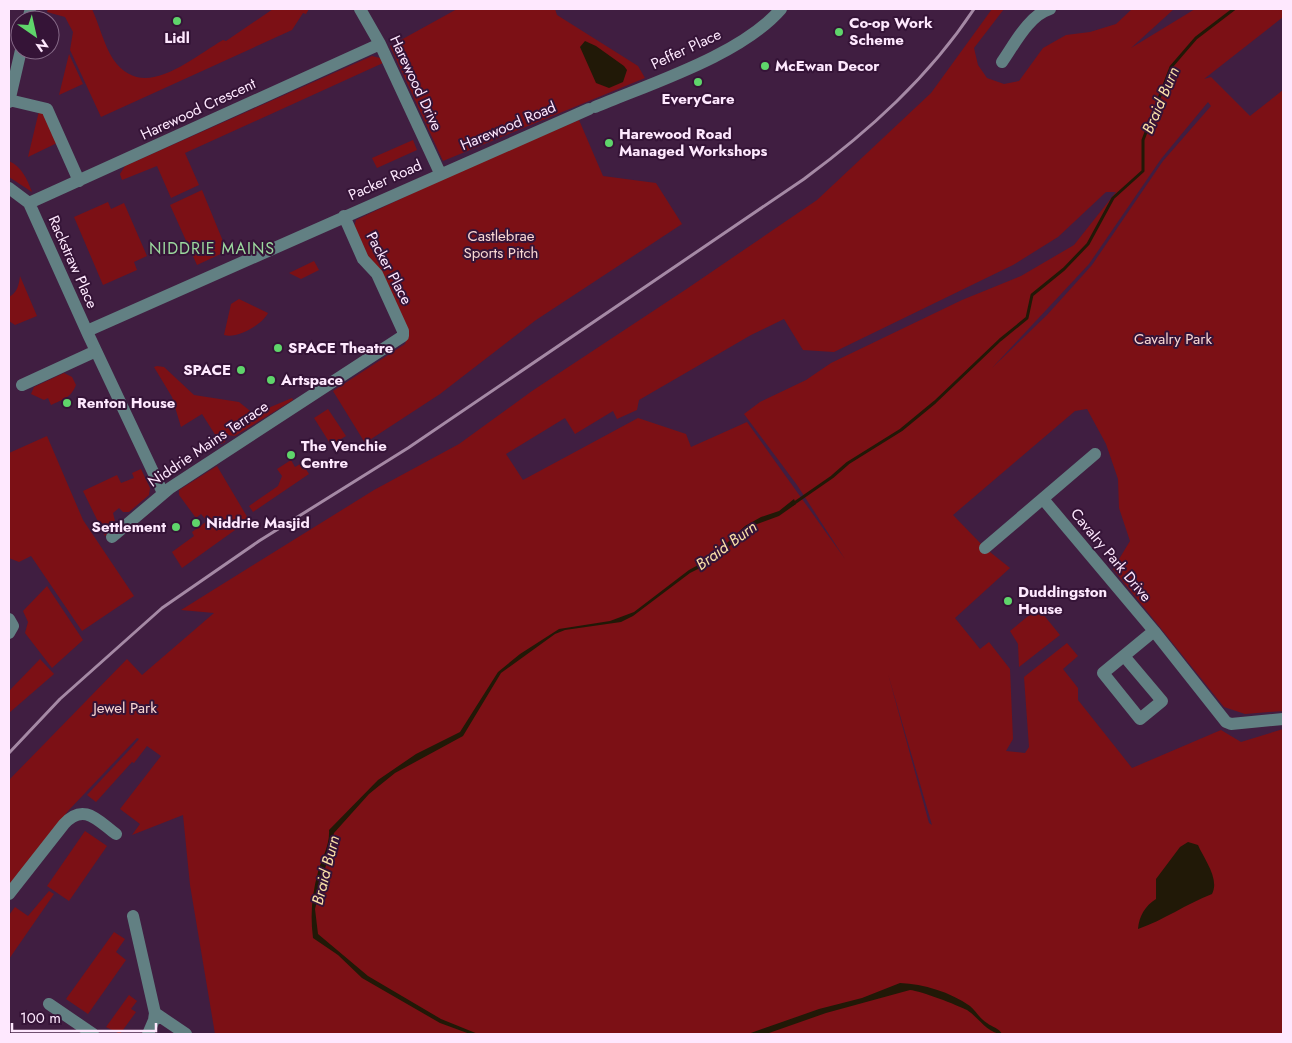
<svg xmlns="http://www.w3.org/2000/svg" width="1292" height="1043" viewBox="0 0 1292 1043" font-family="Jost,sans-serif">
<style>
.green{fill:#7c1015;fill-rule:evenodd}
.water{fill:#211907}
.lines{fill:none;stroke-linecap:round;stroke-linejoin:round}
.stream{stroke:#211907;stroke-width:3}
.minor{stroke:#628083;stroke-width:12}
.rail{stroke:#a589a5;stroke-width:3}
.poi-dot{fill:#5fd56b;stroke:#351437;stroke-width:2}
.labels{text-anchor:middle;stroke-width:4;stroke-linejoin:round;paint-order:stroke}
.poi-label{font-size:15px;font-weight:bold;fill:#fee8fe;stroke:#351437;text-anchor:start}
.street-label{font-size:15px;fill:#fee8fe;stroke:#351437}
.park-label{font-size:15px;fill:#f9d7d3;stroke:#351437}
.water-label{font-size:16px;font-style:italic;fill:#fbe1a8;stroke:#351437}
.neighbourhood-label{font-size:16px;letter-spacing:1px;fill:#9cd89e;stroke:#351437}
</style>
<rect width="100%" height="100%" fill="#401e41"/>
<!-- green -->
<path class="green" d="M48,9h44c7,15 12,36 21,50 30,44 77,0 110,-19l3,1 47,-32h36l-3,5 -3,-1 -11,17 -191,87 -31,-67 3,-18 -8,-15 -18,-5z
M457,9h98l2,6 81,51 7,12 -202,83 -53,-115z
M992,9h12l-30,39 4,17 9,13 17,6 15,-3 24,-33 23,-13 24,-3 26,-8 16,-15h42l-43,39 64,-39h88v8l-79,62 7,-2 39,39 33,-26v621l-38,3 -21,-7 -111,-138 17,-28 -11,-33 -1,-29 -12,-35 -19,-35 -12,2 -122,104 32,33 25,20 -55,50 25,31 9,-7 21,27 3,70 -7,12 19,2 4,-6 -5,-70 43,-34 11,13 -15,13 15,19v12l54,68 89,-38 20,12 42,-13v305h-1068l-25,-149 -7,-70 -51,20 8,-11 -20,-15 41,-53 -14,-10 -13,17 -2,-1 -36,40 -9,-7 45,-48 7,-8 -2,-1 -69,73 -59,76v-107l118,-121 15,16 72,-62 -33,-3 193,-120 85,-46 73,-53 156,-103 129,-88 114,-107zM1208,102l3,4 -48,55 -71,104 -45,50 -55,53 97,-104 72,-105zM1106,192h10l-42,53 -53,31 -59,24 -131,63 -25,17 -46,22 -16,12 53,71 48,74 -98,-137 -56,25 -5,-13 -48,-16 -115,62 -17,-26 59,-36 10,16 38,-23 4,8 20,-9 2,-10 112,-65 33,-16 19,31 31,2 179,-87 45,-28zM888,674l44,151 -3,-2z
M69,54l14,30 -24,11z
M372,56l8,2 3,5 -198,90 14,32 -28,13 -14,-32 -35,14 -2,-6 5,-8z
M39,111l7,2 11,30 -29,14z
M579,120l24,56 53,7 26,41 -146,96 -96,74 -75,49 -32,-52 72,-47 4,-12 -39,-72 -16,-33 2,-7 95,-45z
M413,140l4,10 -40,18 -5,-10z
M9,161c13,6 18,18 23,31l-23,-15z
M202,190l25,61 -30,14 -27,-60z
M108,202l3,7 13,-6 23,53 -13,6 3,8 -34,15 -29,-68z
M314,261l5,9 -18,9 -12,-6z
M20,276l17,40 -22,9 -6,-4v-24c8,-4 10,-12 11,-21z
M239,299l29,14c-6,12 -31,26 -44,22l7,-31z
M157,366l7,1 30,28 45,7 15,12 38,-16 1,2 -58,36 -8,-1 -2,7 -4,2 -19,-30 -21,13 -9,-30 -18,-30z
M64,373l8,4 4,8c-6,14 -13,14 -25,20l-3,-7 -4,2 -13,-6 3,-7z
M328,409l18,27 -15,9 -17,-27z
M47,436l36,84 51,76 -52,35 -51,-75 -12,6 -10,-4v-105z
M291,460l4,7 7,-4 7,11 -56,38 -4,-6 29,-20 4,-10 -5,-7z
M217,466l32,54 -67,48 -10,-16 22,-16 -2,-4 15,-11 -6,-7 -5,4 -17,-23v-5z
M141,469l9,19 -1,7 -20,17h-6l-4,-4 -6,5 3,12 -11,11 -22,-45 34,-16 4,8 13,-5 -2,-5z
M47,586l36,54 -31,28 -27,-35 3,-11 -5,-11z
M1038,608l22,27 -41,32 -1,-23 -8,-13z
M40,659l14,15 -45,39v-22z
M85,831l22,15 -38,55 -22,-15z
M49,891l5,3 -45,65v-44l6,-8 13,9z
M114,932l11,7 -9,13 10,8 -38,54 -22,-15z
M129,995l8,6 -6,8 5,3 -16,22 -14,-7z"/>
<!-- water -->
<path class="water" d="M585,41l11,5 28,20 3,4 -4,12 -14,6 -13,-5 -16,-36z
M794,499l2,5 -17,12 -27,10 -40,36 -22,11 -57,43 -12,6 -56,8 -10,4 -54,39 -38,63 -68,37 -26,21 -35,39 -19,76 3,25 50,42 73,43 37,15h-8l-30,-11 -78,-45 -24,-23 -25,-17c-3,-23 -1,-44 5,-66 4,-14 12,-27 11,-42l49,-50 38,-26 44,-22 38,-60 22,-18 39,-25 51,-8 24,-9 55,-42 22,-12 34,-32 16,-9 18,-6z
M1188,842l10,3c6,14 22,34 14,49 -26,10 -48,26 -74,35 1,-13 7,-23 18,-30v-20l24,-32z
M900,983c24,1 50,9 70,23 6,5 10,13 17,17 5,4 12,5 15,11 -14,0 -24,-17 -35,-24 -10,-5 -46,-19 -57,-20l-84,23 -57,20 -21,1 71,-25 43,-11z"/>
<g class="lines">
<!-- stream -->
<path class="stream" d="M793,504l39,-27 16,-14 53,-33 34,-28 65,-62 27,-22 5,-23 32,-26 24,-25 25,-46 30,-27v-31l28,-73 25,-29 38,-29"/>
<!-- minor -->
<path class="minor" d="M360,9l20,35 60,129
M28,20l2,-8
M1002,62c12,-17 27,-47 48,-53
M9,100l38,9 32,72
M9,102l12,-52
M595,107c57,-24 146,-52 186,-98
M9,188l20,15 59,131 75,159
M29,203l351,-159
M87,331l502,-222
M22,385l74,-34
M1043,499l111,132 72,91 5,2 52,-5
M112,537l58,-49 233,-152v-5l-26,-57 -14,-15 -19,-43
M985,548l110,-94
M9,619l4,7 -4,7
M1124,656l38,45 -22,18 -37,-46 51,-42
M9,894l55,-70c20,-22 34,-3 52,10
M133,916l22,97 -1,7 -6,14
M49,1004l44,30
M155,1013l31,21"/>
<!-- rail -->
<path class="rail" d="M9,753l51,-54 102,-91 97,-67 149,-93 396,-269c65,-48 125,-102 170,-170"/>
</g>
<!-- markers -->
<g class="poi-dot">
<circle cx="177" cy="21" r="5"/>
<circle cx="839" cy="32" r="5"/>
<circle cx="765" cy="66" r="5"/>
<circle cx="698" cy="82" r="5"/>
<circle cx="609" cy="143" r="5"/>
<circle cx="278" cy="348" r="5"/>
<circle cx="241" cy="370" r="5"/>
<circle cx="271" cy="380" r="5"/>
<circle cx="67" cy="403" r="5"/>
<circle cx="291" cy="455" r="5"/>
<circle cx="196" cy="523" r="5"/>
<circle cx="176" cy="527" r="5"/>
<circle cx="1008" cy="601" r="5"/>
</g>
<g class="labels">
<!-- poi labels -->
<g class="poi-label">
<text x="849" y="28">Co-op Work<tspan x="849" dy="17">Scheme</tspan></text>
<text x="177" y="43" text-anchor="middle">Lidl</text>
<text x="775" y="71">McEwan Decor</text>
<text x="698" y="104" text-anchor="middle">EveryCare</text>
<text x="619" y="139">Harewood Road<tspan x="619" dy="17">Managed Workshops</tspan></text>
<text x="288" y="353">SPACE Theatre</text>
<text x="231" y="375" text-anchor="end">SPACE</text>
<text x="281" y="385">Artspace</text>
<text x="77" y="408">Renton House</text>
<text x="301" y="451">The Venchie<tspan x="301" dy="17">Centre</tspan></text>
<text x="206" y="528">Niddrie Masjid</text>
<text x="166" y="532" text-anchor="end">Settlement</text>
<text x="1018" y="597">Duddingston<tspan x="1018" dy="17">House</tspan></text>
</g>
<!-- street labels -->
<g class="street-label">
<text transform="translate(686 49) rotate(-25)" y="5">Peffer Place</text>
<text transform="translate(416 83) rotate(65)" y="5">Harewood Drive</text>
<text transform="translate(198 109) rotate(-25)" y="5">Harewood Crescent</text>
<text transform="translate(508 126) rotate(-23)" y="5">Harewood Road</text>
<text transform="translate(385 180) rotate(-24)" y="5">Packer Road</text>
<text transform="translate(73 262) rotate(66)" y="5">Rackstraw Place</text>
<text transform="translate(389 268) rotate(62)" y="5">Packer Place</text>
<text transform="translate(208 444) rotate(-34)" y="5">Niddrie Mains Terrace</text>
<text transform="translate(1111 555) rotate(50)" y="5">Cavalry Park Drive</text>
</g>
<!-- park labels -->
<g class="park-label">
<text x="501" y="241">Castlebrae<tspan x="501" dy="17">Sports Pitch</tspan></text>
<text x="1173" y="344">Cavalry Park</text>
<text x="125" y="713">Jewel Park</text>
</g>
<!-- water labels -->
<g class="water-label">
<text transform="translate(1160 100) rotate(-67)" y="6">Braid Burn</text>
<text transform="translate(726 545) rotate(-36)" y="6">Braid Burn</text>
<text transform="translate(325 870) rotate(-76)" y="6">Braid Burn</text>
</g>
<!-- neighbourhood labels -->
<g class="neighbourhood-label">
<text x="212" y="254">NIDDRIE MAINS</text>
</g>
</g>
<!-- border -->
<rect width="1292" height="1043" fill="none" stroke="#fee8fe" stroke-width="20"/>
<!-- north arrow -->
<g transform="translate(35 35) rotate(146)"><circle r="24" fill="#351437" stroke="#856987"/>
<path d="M0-4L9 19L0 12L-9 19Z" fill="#5fd56b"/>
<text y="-8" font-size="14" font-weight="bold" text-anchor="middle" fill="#fee8fe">N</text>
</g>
<!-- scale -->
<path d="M12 1023v8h144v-8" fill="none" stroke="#fee8fe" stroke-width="2.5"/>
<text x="20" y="1023" font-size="15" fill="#fee8fe" stroke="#351437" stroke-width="4" paint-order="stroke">100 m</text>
</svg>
